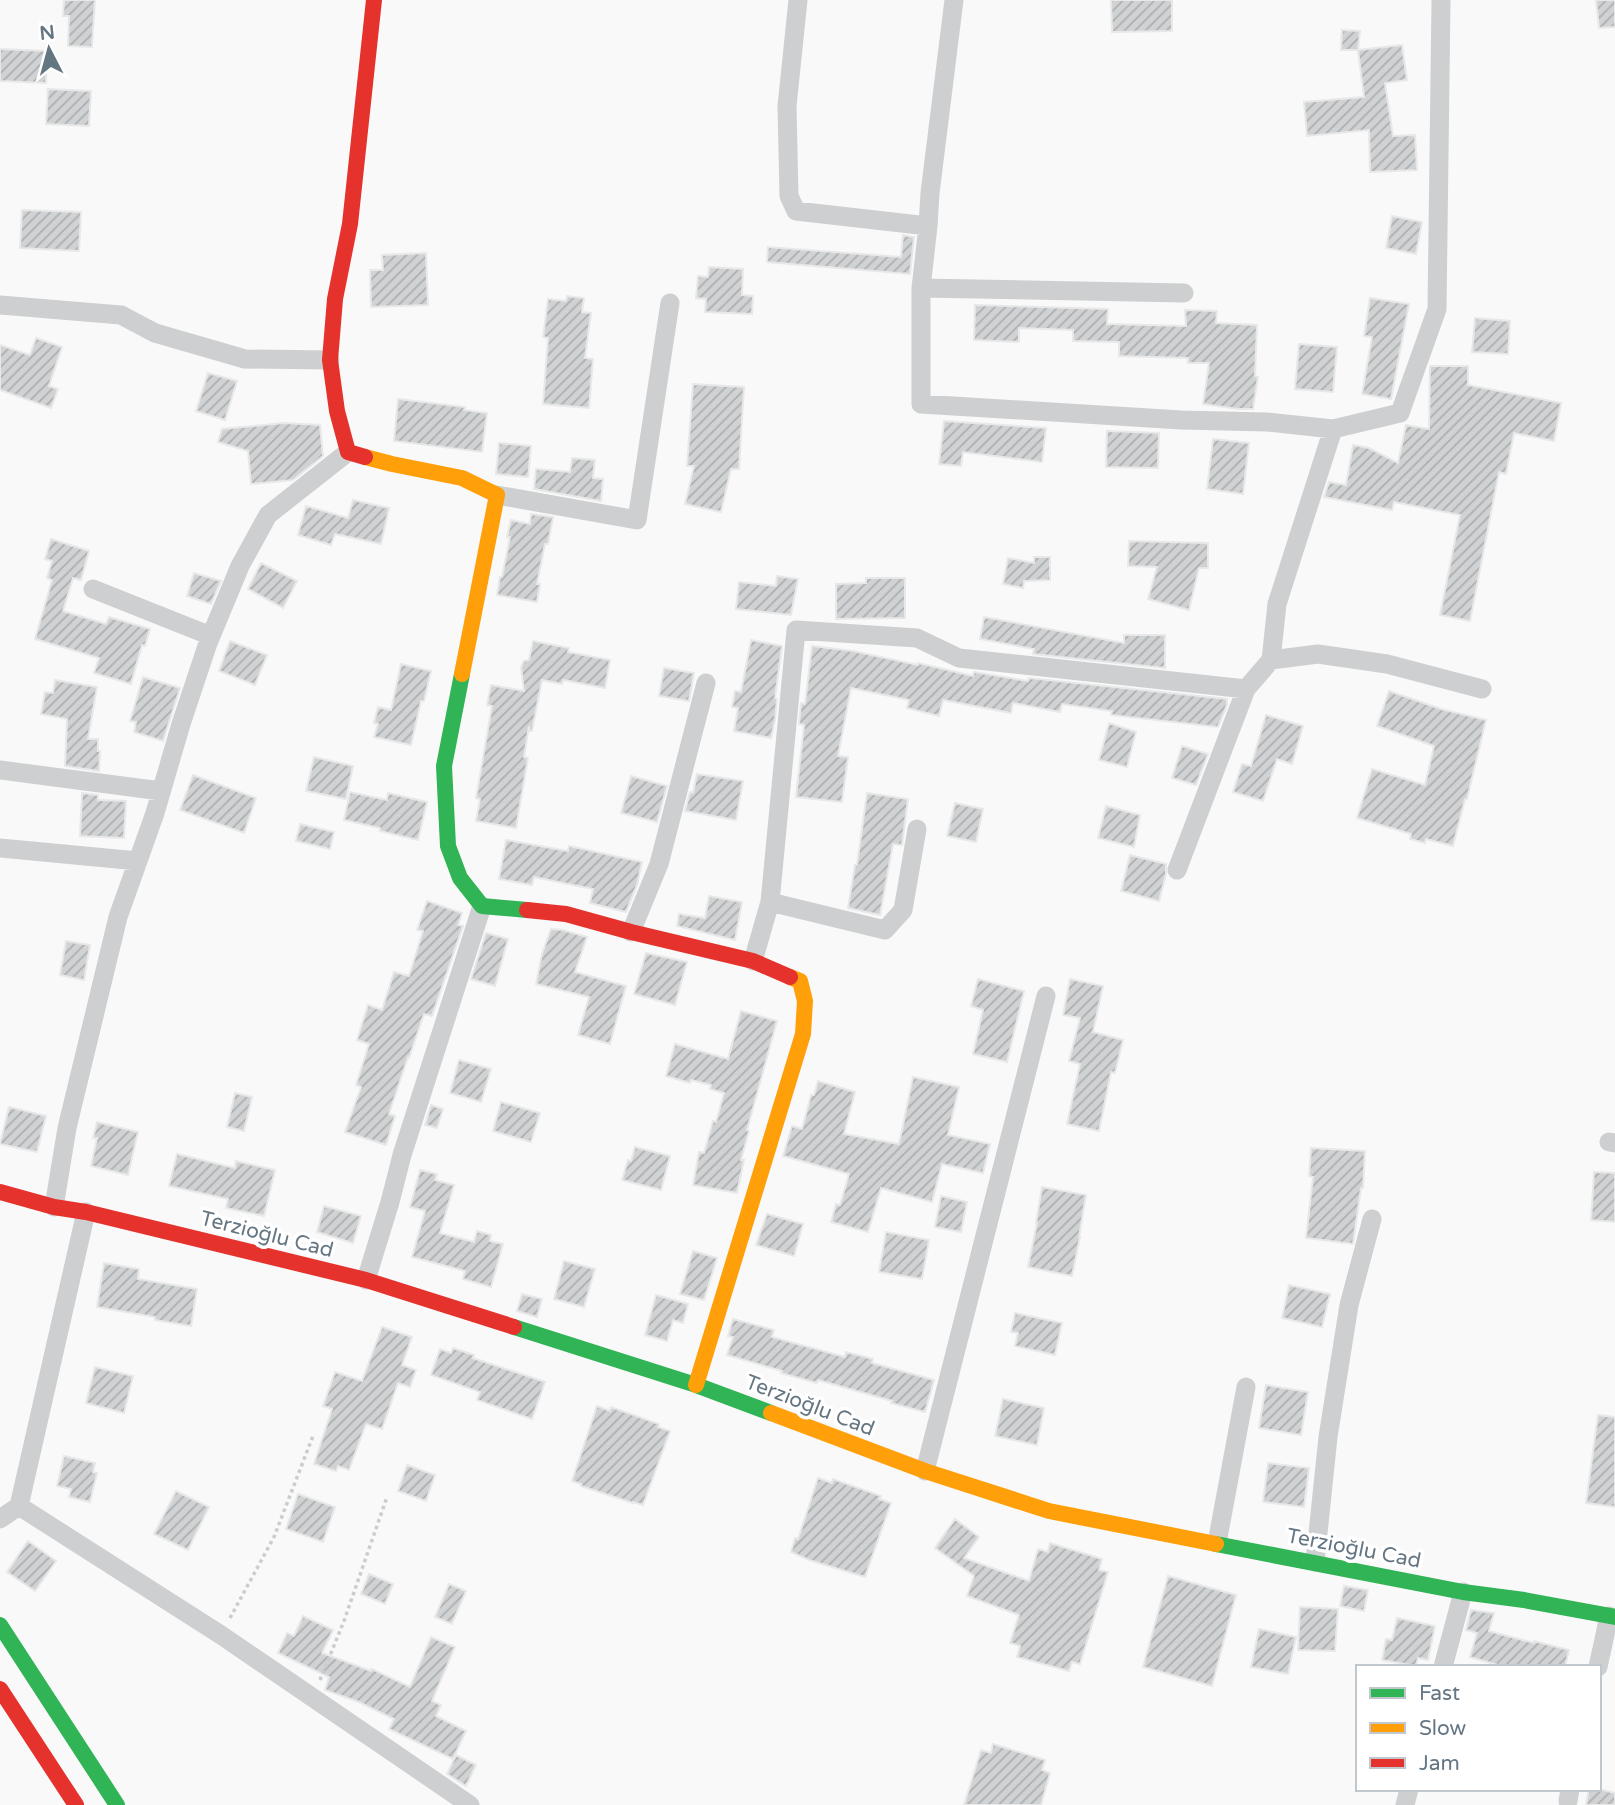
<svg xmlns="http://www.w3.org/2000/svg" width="1615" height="1805" viewBox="0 0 1615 1805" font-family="'Varela Round',sans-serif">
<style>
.building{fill:url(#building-hatch);stroke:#e8e8e8;stroke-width:2}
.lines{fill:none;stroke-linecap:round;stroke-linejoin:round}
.path{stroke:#cbcccd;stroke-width:3.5;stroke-dasharray:3.5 3.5;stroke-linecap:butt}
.street{stroke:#cecfd0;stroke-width:19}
.fast{stroke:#30b455;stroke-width:16}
.slow{stroke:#ff9f0a;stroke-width:16}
.jam{stroke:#e5322d;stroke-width:16}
.labels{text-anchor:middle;stroke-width:7;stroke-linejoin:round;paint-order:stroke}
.street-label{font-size:21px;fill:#657683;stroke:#fff}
</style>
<defs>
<pattern id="building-hatch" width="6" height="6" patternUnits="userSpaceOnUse" patternTransform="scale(1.75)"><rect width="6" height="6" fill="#d0d2d3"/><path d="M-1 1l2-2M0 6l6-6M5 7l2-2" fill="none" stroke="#acafb1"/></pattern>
</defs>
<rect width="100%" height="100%" fill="#f9f9f9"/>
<!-- building -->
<path class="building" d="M64,0h31l-3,47 -24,-1 1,-30h-6z
M1111,0h61v31l-60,1z
M1596,0h19v27l-16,1z
M1342,30l18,1 -2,19h-17z
M1402,45l5,35 -22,3 8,53 22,-1 2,35 -47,2 -1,-42 -62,6 -3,-34 60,-5 -6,-47z
M0,49l47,2 -1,32 -46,-2z
M48,89l43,2 -2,35 -43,-2z
M22,210l59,2 -2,39 -59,-3z
M1392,216l30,6 -6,32 -30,-6z
M903,235l11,2 -4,37 -143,-12 1,-15 133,10z
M426,253l2,52 -57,2 -1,-37h13l-1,-15z
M709,267l34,2 -1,26 11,1 -1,18 -47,-2 1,-13 -10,-1 2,-22 10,1z
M567,296l17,2 -2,14 9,1 -6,45 8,1 -4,49 -46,-4 5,-66 -5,-1 5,-38 18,2z
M1370,298l39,6 -18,95 -29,-5 10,-57 -8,-1z
M975,305l133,4 -1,15 79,2 -1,-16 32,1 -1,12 41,2 -2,51 3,1 -5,32h-15l-35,-5 6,-41h-21v-5l-69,-2v-14l-46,-1v-11l-54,-2v14l-45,-2z
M1475,318l35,3 -2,33 -36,-2z
M36,338l26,9 -13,39 9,3 -7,19 -51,-18v-45l30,10z
M1299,344l38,3 -4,45 -38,-3z
M1430,366h38v19l93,18 -7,38 -40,-8 -8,41 -7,-2 -29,149 -30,-6 20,-100 -66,-13 -2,8 -68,-13 5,-15 17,3 7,-40 16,3 29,15 8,-38 23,4z
M208,373l29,8 -12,39 -29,-9z
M693,384l51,3 -5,82h-8l-10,43 -36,-8 9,-38h-7z
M398,399l67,8 -1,3 23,3 -5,39 -88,-11z
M944,421l102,7 -4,34 -79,-10 -2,14 -22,-2z
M284,423l36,2 3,31 -30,24 -42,4 -3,-33 -30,-9 4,-13z
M1107,431l52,2 -1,35 -52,-1z
M1213,439l36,4 -6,51 -36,-5z
M499,443l32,3 -3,31 -32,-3z
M572,458l23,2 -2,18 10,1 -2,22 -67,-12 2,-20 34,3z
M353,500l36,8 -8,36 -46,-10 -4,11 -33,-10 8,-29 42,12z
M531,514l22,3 -5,27h-3l-8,40h3l-3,18 -40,-7 3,-18h2l8,-40h-3l4,-17 19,4z
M51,539l38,12 -8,29 -8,-2 -10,33 43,13 3,-7 41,12 -5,17 -3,-1 -11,39 -37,-11 5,-15 -64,-19 17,-59 -5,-2 5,-17 -7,-2z
M1129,541l79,2v25h-9l-10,42 -41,-11 9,-32 -29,-1z
M1034,557h16v23l-26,1 -1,7 -20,-4 5,-26 26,5z
M261,563l36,18 -14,27 -35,-19z
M194,573l27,8 -10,23 -24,-8z
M777,576l21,3 -7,36 -55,-6 3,-27 37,4z
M866,578h39v40l-69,1v-35l30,-1z
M984,617l140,26v-8h41v33l-132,-14 1,-5 -54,-10z
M751,640l31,6 -7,52 2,1 -2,21 -4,18 -37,-7 4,-23 -6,-1 3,-16 6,1z
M230,641l37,14 -12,30 -36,-14z
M533,641l36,7 -1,4 42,8 -5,28 -42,-8 -1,4 -20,-4 -10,51h-2l-1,-5 -5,31 4,1 -12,70 -40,-7 4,-22 -4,-1 16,-92 -5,-1 4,-20 33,6 -3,-24 3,-6 5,-1z
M812,646l41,5 65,14v-2l55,13 1,-4 54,9 1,-3 198,21v6l-9,22 -107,-12 1,-4 -50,-7 -2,8 -47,-9 -2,10 -68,-13 -4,16 -32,-8 2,-8 -58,-12 -13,68 10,1 -6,45 -46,-5 8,-72 -5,-1 2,-21 4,1z
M401,664l30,7 -7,30h-3l-10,44 -37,-8 4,-13 -4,-1 4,-16 13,3z
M664,668l30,5 -5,28 -30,-5z
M143,677l37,11 -17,53 -29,-9 2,-10 -6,-1z
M55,680l42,7 -9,52h10v12h2l-1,20 -34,-5 2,-47 -26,-5 4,-22 8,1z
M1389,691l52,18 45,11 -19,79h-2l-12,47 -27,-7 -1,4 -15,-4 1,-5 -54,-16 15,-49 53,16 9,-39 -57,-20z
M1266,715l37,11 -11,38 -15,-5 -14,42 -30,-9 9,-28 9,2z
M1109,723l27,9 -9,35 -28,-7z
M1182,746l26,8 -12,31 -24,-7z
M314,757l39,9 -7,33 -40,-8z
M697,774l46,7 -7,39 -51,-9 5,-19 3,1z
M193,775l63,23 -12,35 -64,-23z
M631,776l36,10 -10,36 -36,-9z
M350,792l37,8 1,-7 39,9 -9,38 -38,-9v-3l-36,-8z
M82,793l16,2v5l28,1 -2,37 -44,-2z
M867,793l41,6 -6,46 -9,-1 -13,71 -32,-7 7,-43h2z
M955,803l28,6 -7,33 -29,-6z
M1106,806l34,9 -6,32 -36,-9z
M300,824l34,8 -4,17 -34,-8z
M506,840l62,11 1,-5 73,16 -5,23 -11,27 -36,-9 3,-14 -59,-12 -2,8 -33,-6z
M1130,855l36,9v10l-7,27 -38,-10z
M709,896l33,6 -7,38 -58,-14 2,-12 26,4z
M427,901l35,12 -4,12 5,1 -31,90 -8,-2 -15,44 -1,-1 -19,57 6,2 -9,29 -41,-13 16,-45 -5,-2 13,-41 -12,-4 11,-35 14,5 12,-38 15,4 14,-45 -6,-1z
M551,929l12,1 24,7 -12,35 51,14 -16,58 -32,-9 11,-38 -53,-13 6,-30z
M486,933l22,6 -13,47 -24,-7z
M66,941l24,4 -6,35 -24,-5z
M646,953l41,9 -12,43 -41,-11z
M978,979l46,12 -17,71 -34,-8 10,-44 -12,-4z
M1070,979l33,7 -10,46 30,8 -8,33 -4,-1 -12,59 -32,-7 13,-60 -11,-3 11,-43 -17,-3z
M741,1011l36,10 -30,109 2,1 -8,29h3l-7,33 -44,-8 6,-33 5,1 9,-32 3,1 8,-29 -14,-4 1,-4 -20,-5 -1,3 -24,-7 9,-32 53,15z
M459,1060l32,9 -10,33 -31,-9z
M913,1077l46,10 -11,48 42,9 -7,29 -41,-9 -10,38 -51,-14 -13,44 -37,-10 5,-18 4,1 9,-31 -66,-18 9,-30 10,3 9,-34h3l4,-14 37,11 -11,42 55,10z
M235,1093l17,4 -8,34 -17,-4z
M501,1102l39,11 -9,29 -38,-11z
M431,1105l12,4 -6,19 -12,-3z
M9,1107l37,9 -9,36 -37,-8z
M97,1122l41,10 -10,43 -37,-9 6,-28h-4z
M635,1147l35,9 -9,34 -39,-10 6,-20 3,1z
M1311,1148l54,3 -2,37h-2l-8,56 -47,-6 7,-61 -4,-1z
M177,1154l58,14 1,-7 39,9 -11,46 -38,-8 2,-9 -59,-13z
M420,1170l17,4 -2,6 19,5 -14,48 34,9 3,-11 14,4 -1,6 13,3 -12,43 -28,-8 2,-8 -53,-14 13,-46 -15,-4z
M1594,1172l21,1v49l-24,-2z
M1042,1187l44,8 -7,42h1l-8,39 -44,-9 9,-44h-1z
M941,1196l26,6 -6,30 -26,-5z
M324,1206l37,10 -8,27 -36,-11z
M767,1214l36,10 -9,32 -38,-11z
M886,1232l43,8 -7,39 -43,-7z
M693,1251l24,7 -13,42 -24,-6z
M564,1261l31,8 -11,38 -30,-8z
M104,1263l35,6 -1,10 59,10 -6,37 -36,-6v-3l-58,-10z
M1289,1285l41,9 -8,33 -40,-9z
M522,1294l20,5 -5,18 -20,-6z
M656,1295l32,9 -5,19 -10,-3 -6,21 -22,-6z
M1015,1313l47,10 -7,32 -40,-9 3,-13 -7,-1z
M733,1319l41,11 -2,7 73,20 1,-5 27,7 -1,4 62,17 -9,32 -34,-9 1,-2 -74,-21 -1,3 -36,-10 1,-2 -55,-16 6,-18 -5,-1z
M382,1327l30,10 -10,28 14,5 -6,17 -12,-4 -16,46 -16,-5 -17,46 -11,-4 -2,5 -22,-7 18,-55 -9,-3 12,-34 27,9z
M453,1348l21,7 -1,3 72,24 -13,37 -55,-19 3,-8 -49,-17 9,-26 11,4z
M95,1367l38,9 -9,37 -38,-10z
M1266,1385l42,7 -7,43 -42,-7z
M1003,1399l41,9 -7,37 -42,-9z
M597,1406l13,5 1,-4 48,17 -1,3 12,4 -27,74 -10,-3v1l-52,-17v-2l-9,-3z
M1598,1415l17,2v90l-29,-4z
M64,1456l31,7 -2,9 4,1 -7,29 -21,-5 2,-8 -14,-3z
M1268,1463l41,5 -5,39 -41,-5z
M407,1465l28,10 -9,26 -28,-10z
M818,1478l14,5 1,-4 48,17 -2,3 12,4 -26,74 -56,-17 -18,-8 4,-14 3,1z
M176,1491l33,16 -21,43 -34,-16z
M298,1494l37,13 -12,35 -37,-13z
M955,1519l24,18 -15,21 65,23 9,-32 10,3 2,-9 52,16 -3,11 9,2 -28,92 -8,-2 -3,9 -52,-14 3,-11 -10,-3 9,-28 -52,-19 7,-20 -39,-28z
M28,1541l28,20 -21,30 -28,-19z
M369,1574l24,10 -8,20 -24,-10z
M1168,1576l68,19 -24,91 -69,-19z
M449,1584l17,7 -14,33 -17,-7z
M1344,1586l24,4 -4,21 -24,-5z
M1300,1607l38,2 -3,42 -37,-1z
M1471,1610l23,3 -5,18 45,12v-2l35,9 -4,17h-60l-35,-10 7,-24 -11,-3z
M303,1616l30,14 -11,23 49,18 1,-2 38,18 21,-50 24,10 -23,54 9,4 -5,11 30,15 -13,28 -64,-30 5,-10 -35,-17 -34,-12 4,-13 -51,-24 9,-20 7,3z
M1397,1618l38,8 -7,34 -10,-2 -2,8 -34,-6 4,-21 6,1z
M1259,1629l37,8 -8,37 -37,-7z
M993,1744l52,16 -3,10 8,3 -9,32h-77l17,-55 10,3z
M456,1755l20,10 -10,21 -19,-12z
M1589,1789h10l16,4v12h-29z"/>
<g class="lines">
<!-- path -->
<path class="path" d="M230,1618l44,-81 39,-101
M320,1680l24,-59 43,-124"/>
<!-- street -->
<path class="street" d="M798,0l-11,106 2,90 7,15 132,15
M954,0l-24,193 -2,33 -7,62v116l260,16 86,2 66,7 67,-16 37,-104 4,-309
M921,288l263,5
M0,305l121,10 34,18 90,26 85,1
M497,495l140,25 33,-217
M93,589l118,47
M1271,660l6,-56 56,-175
M0,770l161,21
M0,848l138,13
M1177,870l69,-181 25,-29 47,-6 69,10 95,25
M770,902l115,28 18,-20 14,-81
M631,932l28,-68 47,-181
M753,961l17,-59 26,-272 121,8 42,20 287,31
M1609,1142l6,1
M54,1207l13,-79 51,-211 37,-104 26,-89 27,-81 32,-77 28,-51 80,-63
M366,1280l24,-78 12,-47 80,-249
M925,1471l121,-475
M19,1506l202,129 249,170
M0,1519l19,-13 67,-294
M1217,1543l29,-156
M1315,1562l13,-125 21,-132 23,-86
M1443,1667l20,-75
M1598,1667l11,-51
M1568,1801l2,-12
M1405,1805l4,-16"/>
<!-- fast -->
<path class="fast" d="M462,674l-18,92 4,80 12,32 22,28 45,4
M514,1327l182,58 75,28
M1216,1544l247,48 61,8 91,17
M0,1625l117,180"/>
<!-- slow -->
<path class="slow" d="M365,457l27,7 70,14 35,17 -35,179
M696,1385l107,-351 2,-33 -5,-20 -10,-4
M771,1413l154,58 124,40 167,33"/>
<!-- jam -->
<path class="jam" d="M365,457l-17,-5 -11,-41 -7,-51 5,-61 15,-75 24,-224
M527,910l39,4 65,18 122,29 37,16
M0,1192l54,15 32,5 280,68 148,47
M0,1689l76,116"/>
</g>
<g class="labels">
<!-- street labels -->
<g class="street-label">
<text transform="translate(267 1234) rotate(14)" y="7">Terzioğlu Cad</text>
<text transform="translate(810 1405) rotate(21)" y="7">Terzioğlu Cad</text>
<text transform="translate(1354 1548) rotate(11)" y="7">Terzioğlu Cad</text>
</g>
</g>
<!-- legend -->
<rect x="1356" y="1665" width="245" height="126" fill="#ffffff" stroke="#c1c8cd" stroke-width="2"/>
<rect x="1370" y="1688" width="35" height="10" fill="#30b455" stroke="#c1c8cd" stroke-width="2"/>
<text x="1419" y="1700" font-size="21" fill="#657683">Fast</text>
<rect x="1370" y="1723" width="35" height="10" fill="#ff9f0a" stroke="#c1c8cd" stroke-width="2"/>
<text x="1419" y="1735" font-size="21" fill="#657683">Slow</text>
<rect x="1370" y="1758" width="35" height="10" fill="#e5322d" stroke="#c1c8cd" stroke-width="2"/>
<text x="1419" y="1770" font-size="21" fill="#657683">Jam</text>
<!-- north arrow -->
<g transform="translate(49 49) rotate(354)" stroke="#ffffff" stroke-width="5" paint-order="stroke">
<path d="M0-5L12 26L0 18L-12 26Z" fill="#657683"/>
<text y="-10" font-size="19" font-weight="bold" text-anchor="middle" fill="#657683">N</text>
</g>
</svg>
